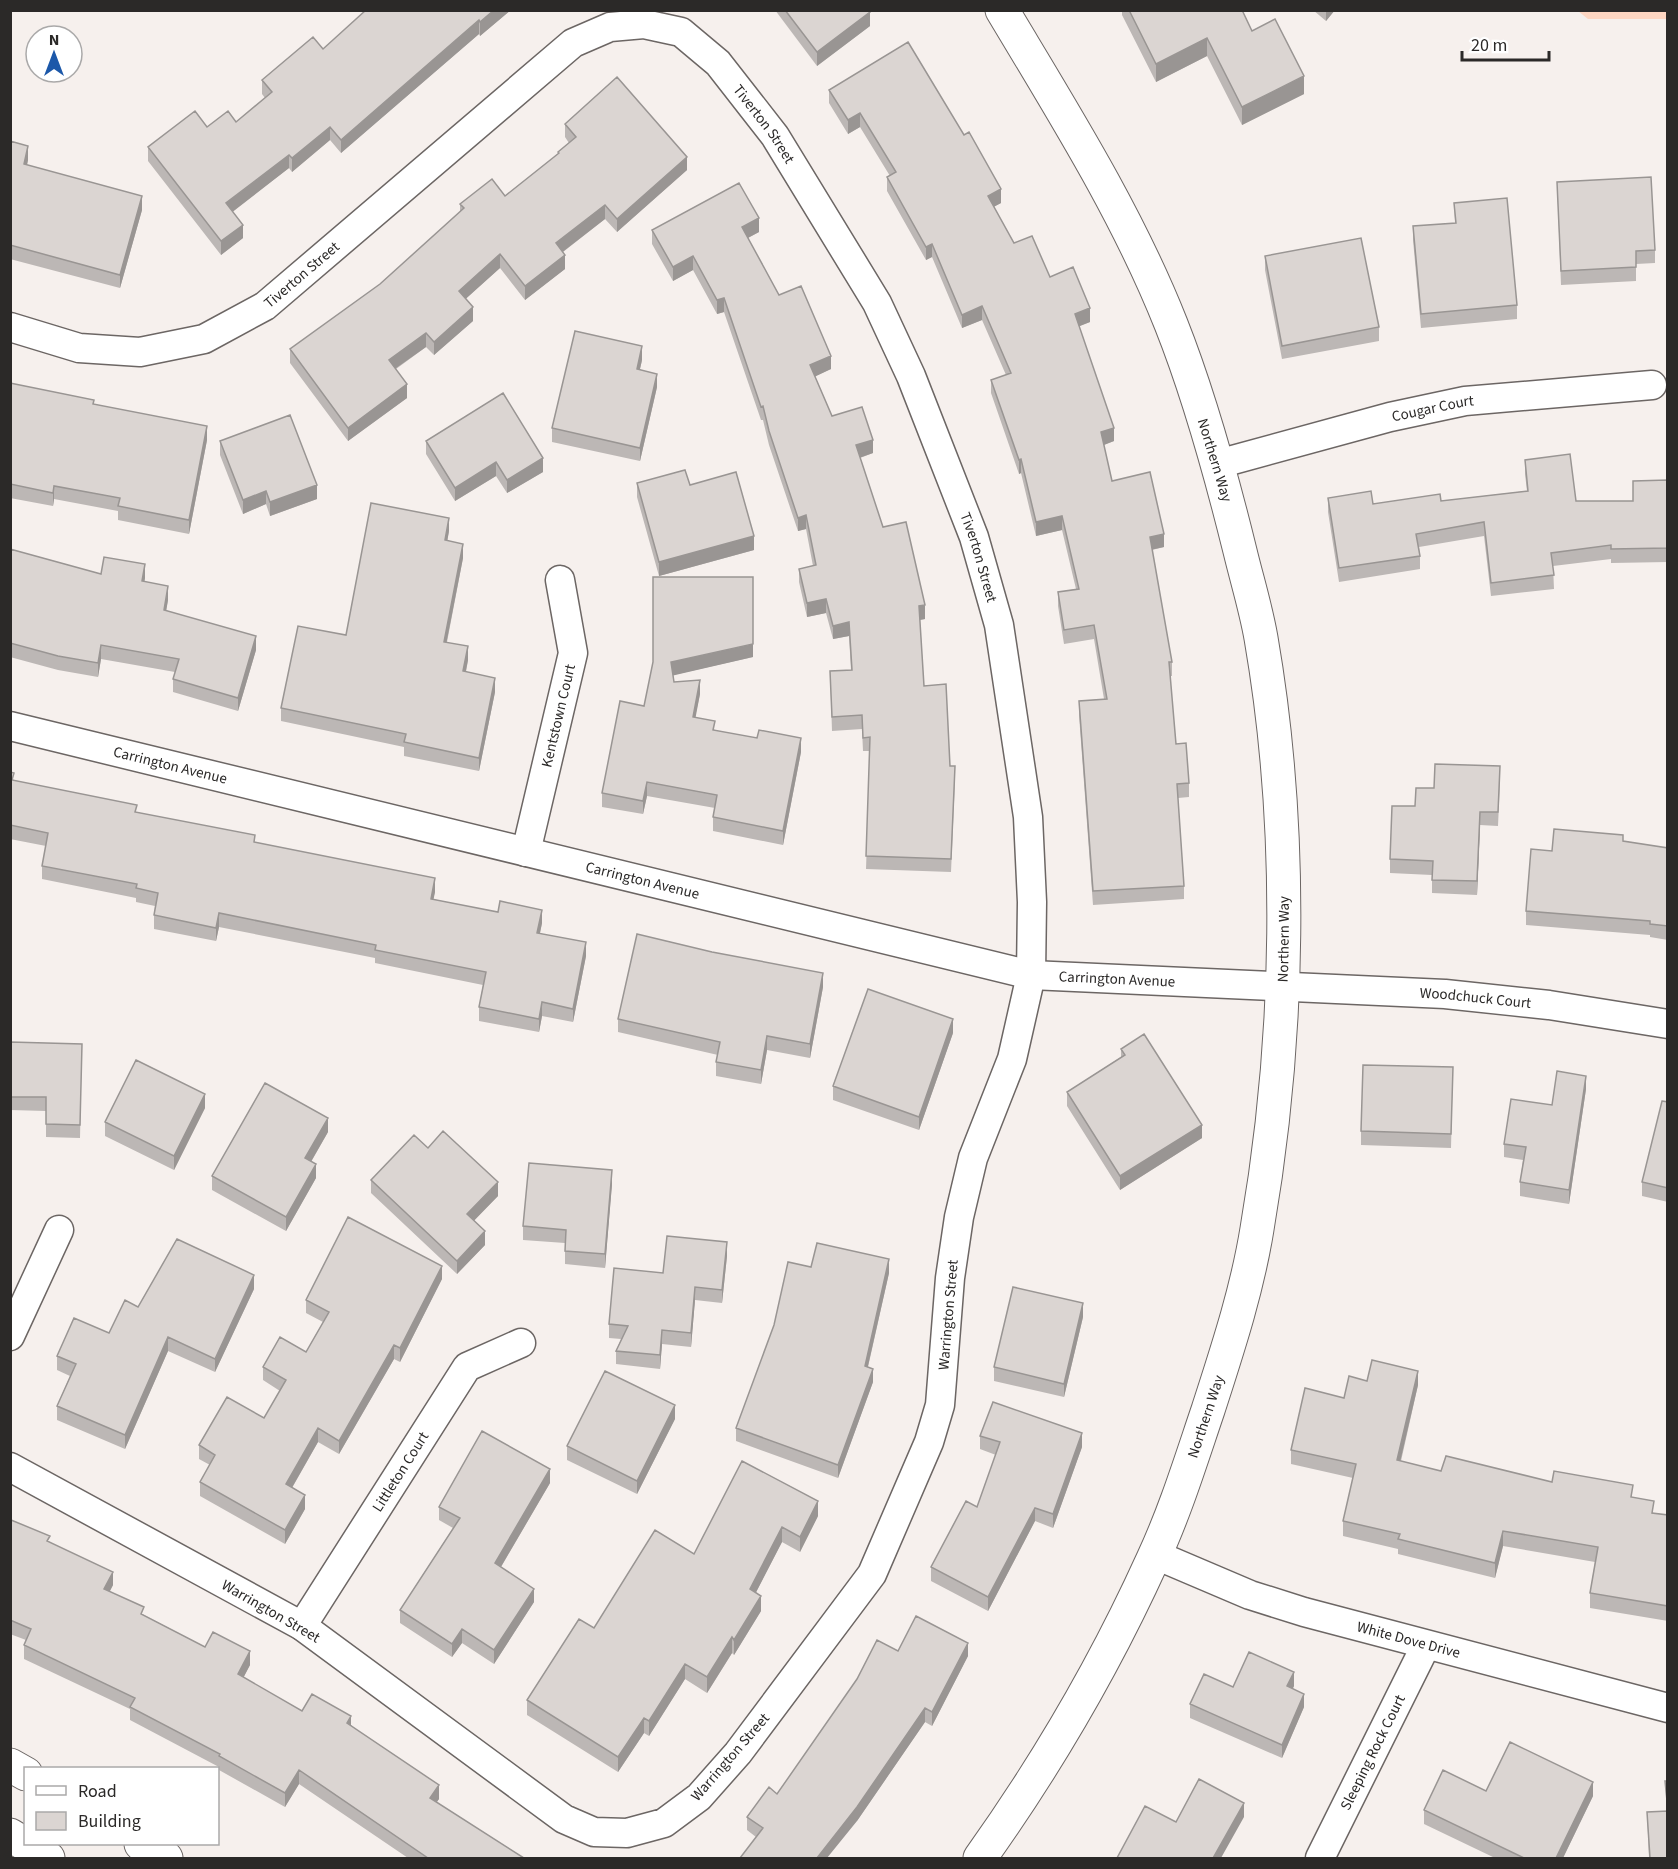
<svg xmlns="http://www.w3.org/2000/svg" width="1678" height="1869" viewBox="0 0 1678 1869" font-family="'Source Sans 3',sans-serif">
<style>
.green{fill:#fed6c2}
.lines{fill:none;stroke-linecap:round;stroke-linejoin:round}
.minor-casing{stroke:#6c6664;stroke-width:31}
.tertiary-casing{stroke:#6c6664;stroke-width:35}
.minor{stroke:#fff;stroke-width:28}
.tertiary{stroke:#fff;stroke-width:33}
.wall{fill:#bcb7b5}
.shaded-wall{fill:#999593}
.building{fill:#dbd5d2;stroke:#999593;stroke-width:1.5}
.labels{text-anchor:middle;stroke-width:4.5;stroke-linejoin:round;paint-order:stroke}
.street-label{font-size:15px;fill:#2b2928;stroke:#fff}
</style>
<rect width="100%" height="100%" fill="#f6f0ed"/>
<!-- green -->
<path class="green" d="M1578,11h89v8h-79z"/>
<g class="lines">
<defs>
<g id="minor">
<path id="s1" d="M10,327l69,21 61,4 64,-13 61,-33 308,-263 37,-16 34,-3 37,8 37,31 57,73 102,167 34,73 63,161 25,88 29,192 4,85 -1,73 -19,84 -39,99 -14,59 -9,61 -10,127 -11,37 -57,132 -134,179 -39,44 -35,26 -37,10 -33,-1 -30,-13 -262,-193 -292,-159"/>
<path id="s2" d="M1218,464l172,-47 75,-16 187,-16"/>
<path id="s3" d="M10,726l1021,249 414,19 104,11 119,19"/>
<path id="s4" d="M526,852l47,-199 -13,-73"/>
<path d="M10,1336l49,-106"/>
<path id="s5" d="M1156,1555l94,40 54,17 364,96"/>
<path id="s6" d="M302,1626l165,-259 54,-24"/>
<path id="s7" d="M1320,1858l106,-213"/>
</g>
<g id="tertiary">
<path d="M10,1765l16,9"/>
<path d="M10,1835l38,23"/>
<path d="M141,1844l25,14"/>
<path id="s8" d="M980,1858c67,-94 125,-193 173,-299 22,-47 38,-99 55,-149 19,-59 39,-119 49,-181 33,-191 37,-400 4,-591 -5,-29 -14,-58 -21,-87 -19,-77 -40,-154 -69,-227 -44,-111 -108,-212 -169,-314"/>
</g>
</defs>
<!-- minor casing -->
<use href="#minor" class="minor-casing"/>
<!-- tertiary casing -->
<use href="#tertiary" class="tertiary-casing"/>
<!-- minor -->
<use href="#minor" class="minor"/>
<!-- tertiary -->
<use href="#tertiary" class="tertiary"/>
</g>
<!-- wall -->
<path class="wall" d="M511,10l-31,26 -1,-2 -138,119 -11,-13 -38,32 -3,-4 -57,43 11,27 -22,17 -73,-94v-14l59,-20 29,-5 29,-24 -3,-4v-14l61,-31z
M775,10h94l1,16 -53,40z
M1122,10h120l10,21 52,63 -62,31 -35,-69 -51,26 -34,-67z
M1313,10h22l-9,11z
M829,90l172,113 -8,4 21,36 36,34 40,45 -11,4 35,115 -10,4 8,36 52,66 -12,3 20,112v14h-2l6,68 13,39v14l-11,1 6,88v13l-91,6 -14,-190v-14l25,-2 -10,-60 -30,5 -6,-38v-14l18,-3 -14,-59 -26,6 -15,-63 -2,1 -28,-81v-13l15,-5 -24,-55 -20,8 -30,-71 -6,3 -39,-69v-14l3,-1 -30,-49 -12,7 -19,-31z
M565,124l122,46 -70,62 -12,-13 -42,33 2,17 -40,31 -25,-32 -35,31 8,22 -39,34 -8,-8 -30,22 11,29 -59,43 -58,-78v-14l90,-65 80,-72v-8l45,-8 53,-42v-2l11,-9 -4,-6z
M10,141l18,19 -1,5 115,45 -22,78 -110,-29z
M1557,182l98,68v13l-19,1v17l-75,4z
M1454,203l63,102v14l-96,9 -8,-88v-14l42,-3z
M652,230l107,2 -11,6 31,57 52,74 -16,7 17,40 41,37 -13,5 23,69 42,92 -5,1 4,66 31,94 -4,92 -85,-3 4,-118h-7l-1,-22 -30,2 -2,-60 21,-1 -2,-34 -16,3 -7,-26 -19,4 -8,-35v-13l14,-3 -7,-37 -8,2 -29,-86 -6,-25h-2l-37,-108 -7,2 -24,-44 -20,11 -21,-37z
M1265,256l114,71v14l-97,18 -17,-89z
M642,360l-2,9 17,18 -17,74 -88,-19v-14z
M10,383l84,21 113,36 -18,94 -71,-14v-9l-64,-12 -1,7 -43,-8z
M220,441l97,58 -47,17 -4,-12 -23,10 -23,-59z
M426,441l117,31 -36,21 -11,-17 -41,25 -29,-47z
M1525,460l51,41h57l35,-21v82l-57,1v-4l-58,7 1,23 -63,7 -7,-60 -65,11 1,9v13l-81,13 -11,-70v-14l45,6 68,-3 86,-10 -2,-17z
M637,483l53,2 64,65 -95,26 -22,-79z
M449,531l-2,10 16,17 -16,84 21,18 -2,12 29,20 -16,79 -75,-15v-9l-123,-26v-13l65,-73z
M10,549l91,25 44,4 -1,4 24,18 -2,10 90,40 -18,61 -65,-19v-13l2,-7 -74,-13 -3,18 -40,-7 -48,-13z
M753,657l-80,18 1,7 26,12 -5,23 20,13 86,22 -18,93 -70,-14v-14l2,-9 -68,-12 -4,18 -41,-7v-14l42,-87 9,-44z
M10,772l4,9 241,61 180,50 -2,7 109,24 -2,10 46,23 -13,66 -31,-6 -3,16 -60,-11v-14l4,-22 -108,-22v-5l-156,-31 -3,14 -62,-12v-14l1,-9 -19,-4v-4l-94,-19v-13l4,-20 -36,-7z
M1500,780l-2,46 -18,-1 -3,70 -45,-2v-18l-42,-2v-14l25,-53 19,-18z
M1623,841l45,7v92l-18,-3v-2l-124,-10v-14l26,-60z
M823,987l-13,71 -43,-8 -6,34 -45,-8v-14l2,-7 -100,-23v-13z
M953,1033l-34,97 -86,-30v-14z
M10,1042l72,2 -2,94 -34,-1v-26l-36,-1z
M1121,1049l81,89 -82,52 -53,-84v-14l54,-35z
M1453,1067l-2,81 -90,-3v-14z
M1586,1089l-17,115 -49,-8v-14l3,-22 -19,-3v-13l48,-39z
M1668,1102v100l-26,-6v-14z
M205,1108l-31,62 -69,-34v-14z
M328,1132l-17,30 5,16 -30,53 -74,-41v-14z
M428,1148l70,48 -24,24 11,25 -28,29 -86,-81v-13z
M612,1184l-7,84 -40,-4v-21l-42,-3v-14z
M727,1256l-5,47 -27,-3 -4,47 -29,-3 -2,25 -44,-5v-13l5,-12 -12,-1v-14l54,-51z
M811,1267l78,6 -21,94 5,15 -35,96 -102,-37v-13z
M442,1279l-42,83 -6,-3 -55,95 -21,-12 -26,46 13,21 -20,35 -85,-48v-14l10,-17 -11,-6v-14l65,-27 16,-27 -17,-11v-13l43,-15 17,-30 -17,-9v-13z
M254,1289l-39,83 -47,-21 -43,98 -68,-29v-14l13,-30 -13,-6v-14l52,-23 29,-26z
M1083,1317l-19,80 -70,-16v-14z
M1367,1381l51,4 -17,76 40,10 111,11 81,15 21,16 14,2v106l-78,-13v-15l5,-31 -92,-16 -8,32 -97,-24v-5l-55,-13v-15l10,-43 -62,-14v-14l53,-52z
M675,1419l-38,75 -70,-34v-14z
M980,1436l102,11 -29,81 -18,-7 -47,90 -57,-30v-14l46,-60 19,-52 -16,-6z
M550,1483l-49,84 33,35 -40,62 -32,-21 -10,14 -52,-34v-13l53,-82 -14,-8v-13z
M818,1516l-18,36 -18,-10 -26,50 5,19 -27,44 -2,-2 -25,40 -22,-14 -36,57 -5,-3 -26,39 -91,-57v-15l67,-72 100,-74z
M10,1522l40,20 63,43 -3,6 34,24 61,32 45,18 -7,13 59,33 49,14 88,74 -3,3 88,56h-116l-109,-74 -14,23 -66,-37v-3l-89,-47v-11l-106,-50v-14l2,-5 -16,-6z
M898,1651l70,5 -36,70 -7,-4 -68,99 -101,16 -9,-7v-13l30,-23z
M1294,1686l-1,2 11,19 -22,51 -92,-40v-14l43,-17z
M1665,1781h3v77h-19l-2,-46 20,-1z
M1486,1791l107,5 -30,62h-68l-71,-34v-14z"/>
<!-- shaded-wall -->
<path class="shaded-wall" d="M494,10h17l-31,26v-14z
M1326,10h9l-9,11z
M870,12v14l-53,40v-14z
M479,20v14l-138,119v-13z
M1207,38v18l-51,26v-18z
M1304,76v18l-62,31v-18z
M860,113v14l-12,7v-14z
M330,127v13l-38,32v-14z
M28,146v14l-4,18v-14z
M289,155v13l-63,49v-14z
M687,157v13l-70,62v-13z
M1001,189v14l-13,7v-14z
M142,196v14l-22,78v-13z
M605,205v14l-49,38v-14z
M759,218v14l-17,9v-14z
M243,225v13l-22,17v-14z
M932,244v13l-6,3v-13z
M500,254v14l-41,37v-14z
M565,255v14l-40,31v-14z
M693,256v14l-20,11v-14z
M724,298v14l-7,2v-14z
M982,306v14l-20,8v-13z
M473,307v14l-39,34v-13z
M1090,308v14l-15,6v-14z
M426,333v14l-37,26v-13z
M642,346v14l-5,22v-13z
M831,356v13l-21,10v-14z
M657,374v13l-17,74v-13z
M407,384v14l-59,43v-13z
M207,426v14l-18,94v-14z
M1114,428v13l-13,5v-14z
M873,440v13l-17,6v-14z
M543,458v14l-36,21v-13z
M1021,459v14l-2,1v-14z
M496,462v14l-41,25v-13z
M317,485v14l-47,17v-14z
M54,486v13l-1,7v-13z
M266,491v13l-23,10v-14z
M806,515v14l-8,2v-13z
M1062,516v14l-26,6v-14z
M449,518v13l-4,23v-14z
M1164,534v13l-14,3v-13z
M754,536v14l-95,26v-14z
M463,544v14l-19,97v-13z
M145,564v14l-3,17v-14z
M168,586v14l-4,24v-14z
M826,599v14l-19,4v-14z
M925,605v14l-6,1v-14z
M849,622v14l-16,3v-13z
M256,636v14l-18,61v-13z
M753,644v13l-82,19v-14z
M101,645v14l-3,18v-14z
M468,646v14l-5,25v-14z
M495,678v14l-16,79v-13z
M700,680v14l-7,37v-14z
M801,738v14l-18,93v-14z
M647,782v14l-4,18v-13z
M1480,812v13l-3,70v-14z
M435,878v14l-4,20v-13z
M542,910v13l-5,24v-14z
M219,913v14l-3,14v-13z
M586,942v14l-13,66v-13z
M823,973v14l-13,71v-14z
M542,1002v14l-3,16v-13z
M953,1019v14l-34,97v-13z
M767,1036v14l-6,34v-14z
M1586,1076v13l-17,115v-14z
M205,1094v14l-31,62v-14z
M328,1118v14l-23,40v-14z
M1202,1125v13l-82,52v-14z
M316,1164v14l-30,53v-14z
M612,1170v14l-7,84v-14z
M498,1182v14l-31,32v-14z
M485,1231v14l-28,29v-13z
M727,1242v14l-5,47v-13z
M889,1259v14l-24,106v-13z
M442,1266v13l-42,83v-14z
M254,1275v14l-39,83v-13z
M695,1287v13l-4,47v-14z
M1083,1303v14l-19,80v-13z
M662,1330v14l-2,25v-14z
M168,1337v14l-43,98v-14z
M394,1345v14l-55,95v-13z
M873,1369v13l-35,96v-13z
M1418,1371v14l-21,90v-15z
M675,1405v14l-38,75v-13z
M318,1428v14l-32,56v-14z
M1082,1433v14l-29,81v-14z
M550,1469v14l-55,94v-14z
M305,1495v14l-20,35v-14z
M818,1501v15l-18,36v-15z
M1035,1508v13l-47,90v-14z
M782,1527v15l-32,62v-15z
M1503,1531v15l-8,32v-15z
M113,1572v13l-9,17v-13z
M534,1589v13l-40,62v-14z
M761,1596v15l-27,44v-15z
M462,1629v14l-10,14v-13z
M732,1637v16l-25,40v-16z
M968,1643v13l-36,70v-14z
M250,1651v14l-12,23v-14z
M685,1664v15l-36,57v-15z
M1294,1672v14l-7,14v-14z
M1304,1694v13l-22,51v-13z
M925,1708v14l-68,99 -30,37h-10z
M351,1716v14l-4,-7z
M644,1718v15l-26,39v-15z
M299,1770v14l-14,23v-14z
M1593,1782v14l-30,62h-7z
M439,1785v14l-9,13v-14z
M1244,1803v14l-23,41h-8z"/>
<!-- building -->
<path class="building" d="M366,10h128l-14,12 -1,-2 -138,120 -11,-13 -38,31 -3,-3 -63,48 17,22 -22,16 -73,-94 47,-36 12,16 21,-16 8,11 36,-30 -10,-12 51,-43 10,12z
M785,10h84l1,2 -53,40z
M1129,10h113l10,21 23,-12 29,57 -62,31 -35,-69 -51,26z
M908,42l56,93 5,-3 32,57 -13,7 26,47 18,-7 18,41 23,-10 17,41 -15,6 39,114 -13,4 11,49 38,-9 14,62 -14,3 22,125h-3l7,82 10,-1 3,40 -12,1 7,102 -91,5 -14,-190 28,-2 -13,-74 -30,5 -6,-38 21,-3 -17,-73 -26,6 -15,-63 -2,1 -28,-80 20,-7 -29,-67 -20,9 -30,-71 -6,3 -39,-70 9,-5 -36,-59 -12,7 -19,-30z
M617,77l70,80 -70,62 -12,-14 -49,38 9,12 -40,31 -25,-32 -41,37 14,16 -39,35 -8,-9 -37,27 18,24 -59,44 -58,-79 90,-65 84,-76 -4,-4 32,-25 13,17 54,-43 -1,-1 18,-15 -11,-13z
M10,141l18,5 -4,18 118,32 -22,79 -110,-30z
M1651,177l4,73 -19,1v16l-75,4 -4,-89z
M739,183l20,35 -17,9 37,68 22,-9 30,70 -21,9 22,51 30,-9 11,33 -17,5 27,82 23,-5 19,83 -6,1 5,80 22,-2 4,82h5l-4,93 -85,-3 4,-119 -7,1 -1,-23 -30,2 -2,-46 22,-1 -3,-48 -16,4 -7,-27 -19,4 -8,-34 17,-4 -10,-50 -8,3 -29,-87 -6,-25 -2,1 -37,-109 -7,2 -24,-44 -20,11 -21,-37z
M1507,198l10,107 -96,9 -8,-88 43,-3 -2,-20z
M1361,238l18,89 -97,19 -17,-90z
M575,331l67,15 -5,23 20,5 -17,74 -88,-20z
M10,383l84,17 -1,4 114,22 -18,94 -71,-14 2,-8 -66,-12 -1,7 -43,-9z
M503,393l40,65 -36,22 -11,-18 -41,26 -29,-47z
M290,415l27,70 -47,17 -4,-11 -23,9 -23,-59z
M1570,454l6,47h57v-20l35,-1v68l-57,1v-4l-60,8 3,22 -63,8 -7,-61 -68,12 4,22 -81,12 -11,-70 43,-7 2,13 67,-10 1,7 87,-10 -3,-31z
M685,470l5,15 46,-13 18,64 -95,26 -22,-79z
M371,503l78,15 -4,22 18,4 -19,98 24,4 -5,25 32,7 -16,80 -75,-16 2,-8 -125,-26 17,-82 48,9z
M10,549l91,25 3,-17 41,7 -3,17 26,5 -4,24 92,26 -18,62 -65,-19 6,-20 -78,-14 -3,18 -40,-7 -48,-13z
M653,577h100v67l-82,18 3,20 26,-2 -7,37 22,4 -2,9 44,8 2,-8 42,8 -18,93 -70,-14 4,-22 -70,-13 -4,19 -41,-8 18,-92 24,5 9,-44z
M1435,764l65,2 -2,46h-18l-3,69 -45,-1 1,-19 -43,-2 2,-53h23l1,-18h18z
M10,772l4,1 -2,7 125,25 -2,7 120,23 -1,7 181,36 -4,21 67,13 2,-11 42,9 -5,23 49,9 -13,67 -31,-7 -3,17 -60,-12 7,-35 -111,-22 1,-5 -157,-32 -3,15 -62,-13 4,-22 -22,-5 1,-4 -95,-18 6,-33 -38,-8z
M1554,829l69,6v6l45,7v78l-18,-2v-3l-124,-10 5,-62 21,2z
M637,934l75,18 111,21 -13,71 -43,-8 -6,34 -45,-8 4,-20 -102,-23z
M868,989l85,30 -34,98 -86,-31z
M1144,1034l58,91 -82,51 -53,-84 58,-37 -4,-6z
M10,1042l72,2 -2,81 -34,-1v-27h-36z
M136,1060l69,34 -31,62 -69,-34z
M1363,1065l90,2 -2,67 -90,-3z
M1557,1071l29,5 -17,114 -49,-8 6,-35 -22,-3 7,-45 41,6z
M265,1083l63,35 -23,40 11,6 -30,53 -74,-41z
M1662,1101l6,1v86l-26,-6z
M443,1131l55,51 -31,32 18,17 -28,30 -86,-81 43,-45 14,13z
M529,1163l83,7 -7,84 -40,-3 1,-21 -43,-4z
M348,1217l94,49 -42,82 -6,-3 -55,96 -21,-13 -32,56 19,11 -20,35 -85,-48 15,-27 -16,-10 28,-48 37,21 22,-38 -23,-13 17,-30 26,15 23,-40 -23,-12z
M667,1236l60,6 -5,48 -27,-3 -4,46 -29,-3 -2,25 -44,-4 12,-25 -19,-2 5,-56 49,5z
M177,1239l77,36 -39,84 -47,-22 -43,98 -68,-29 19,-42 -19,-8 17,-38 35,15 16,-33 13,7z
M817,1243l72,16 -24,107 8,3 -35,96 -102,-37 38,-103 14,-63 23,5z
M1013,1287l70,16 -19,81 -70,-17z
M1372,1360l46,11 -21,89 44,11 5,-15 106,26 2,-11 79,14 -2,12 23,4 -2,12 16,2v91l-78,-13 8,-46 -95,-16 -8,32 -97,-24 2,-5 -57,-13 13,-57 -65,-14 14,-62 39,10 5,-22 18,5z
M605,1371l70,34 -38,76 -70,-35z
M993,1402l89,31 -29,81 -18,-6 -47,89 -57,-30 35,-66 11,6 23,-65 -20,-6z
M482,1431l68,38 -55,94 39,26 -40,61 -32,-21 -10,15 -52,-34 60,-92 -21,-11z
M742,1461l76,40 -18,36 -18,-10 -32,62 11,7 -27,44 -2,-3 -25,40 -22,-13 -36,57 -5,-3 -26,39 -91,-57 52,-81 15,9 61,-98 39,24z
M11,1520l39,16 -3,5 66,31 -9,17 40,18 -3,7 64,33 8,-15 37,19 -12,23 64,37 10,-17 39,22 -4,7 92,62 -9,13 94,60h-96l-129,-88 -14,23 -66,-37 1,-2 -90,-47 5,-9 -111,-53 7,-16 -21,-9v-98z
M916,1616l52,27 -36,69 -7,-4 -68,99 -40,51h-77l23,-30 -16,-11 22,-30 8,7 80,-115 20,-39 21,11z
M1249,1652l45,20 -7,14 17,8 -22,51 -92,-41 14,-30 29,13z
M1510,1742l83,40 -37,76h-32l-100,-48 19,-40 43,21z
M1199,1779l45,24 -31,55h-96l28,-52 31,16z
M1665,1781h3v30z
M1668,1811v47h-18l-3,-46z"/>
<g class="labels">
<!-- street labels -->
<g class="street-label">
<text dy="5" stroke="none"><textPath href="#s1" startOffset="910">Tiverton Street</textPath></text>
<text dy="5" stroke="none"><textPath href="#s1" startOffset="316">Tiverton Street</textPath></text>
<text dy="5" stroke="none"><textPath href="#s2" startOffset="222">Cougar Court</textPath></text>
<text transform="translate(1215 460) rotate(73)" y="5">Northern Way</text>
<text dy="5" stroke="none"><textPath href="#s1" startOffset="1396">Tiverton Street</textPath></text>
<text dy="5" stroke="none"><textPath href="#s4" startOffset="140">Kentstown Court</textPath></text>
<text dy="5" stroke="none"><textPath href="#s3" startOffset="165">Carrington Avenue</textPath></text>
<text dy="5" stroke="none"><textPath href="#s3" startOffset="651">Carrington Avenue</textPath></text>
<text dy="5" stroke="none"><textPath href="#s8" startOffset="984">Northern Way</textPath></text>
<text dy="5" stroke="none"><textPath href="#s3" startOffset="1137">Carrington Avenue</textPath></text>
<text dy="5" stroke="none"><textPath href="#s3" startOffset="1496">Woodchuck Court</textPath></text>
<text transform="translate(948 1315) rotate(-85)" y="5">Warrington Street</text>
<text dy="5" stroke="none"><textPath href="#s8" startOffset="498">Northern Way</textPath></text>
<text dy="5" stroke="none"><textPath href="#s6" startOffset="183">Littleton Court</textPath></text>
<text transform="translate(271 1611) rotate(30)" y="5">Warrington Street</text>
<text dy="5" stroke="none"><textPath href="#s5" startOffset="267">White Dove Drive</textPath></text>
<text dy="5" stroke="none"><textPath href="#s7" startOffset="118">Sleeping Rock Court</textPath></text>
<text transform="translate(730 1757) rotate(-49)" y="5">Warrington Street</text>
</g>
</g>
<!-- border -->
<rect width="1678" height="1869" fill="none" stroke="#2b2928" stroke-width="24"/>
<!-- legend -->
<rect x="24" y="1767" width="195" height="78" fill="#ffffff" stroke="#aaa9a9" stroke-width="1.5"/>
<rect x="36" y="1786" width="30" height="9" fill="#ffffff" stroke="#aaa9a9" stroke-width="1.5"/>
<text x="78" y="1797" font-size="18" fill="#2b2928">Road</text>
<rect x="36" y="1812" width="30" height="18" fill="#dbd5d2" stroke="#aaa9a9" stroke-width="1.5"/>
<text x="78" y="1827" font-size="18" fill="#2b2928">Building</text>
<!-- north arrow -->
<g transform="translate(54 54)"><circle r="28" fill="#ffffff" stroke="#aaa9a9" stroke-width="1.5"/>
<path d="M0-4.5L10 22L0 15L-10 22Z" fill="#1c58a9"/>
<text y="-9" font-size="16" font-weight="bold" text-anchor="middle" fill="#2b2928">N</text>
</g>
<!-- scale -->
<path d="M1462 51v9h87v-9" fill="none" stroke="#2b2928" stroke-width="3"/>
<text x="1471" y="51" font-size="18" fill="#2b2928" stroke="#ffffff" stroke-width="4.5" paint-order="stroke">20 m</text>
</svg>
